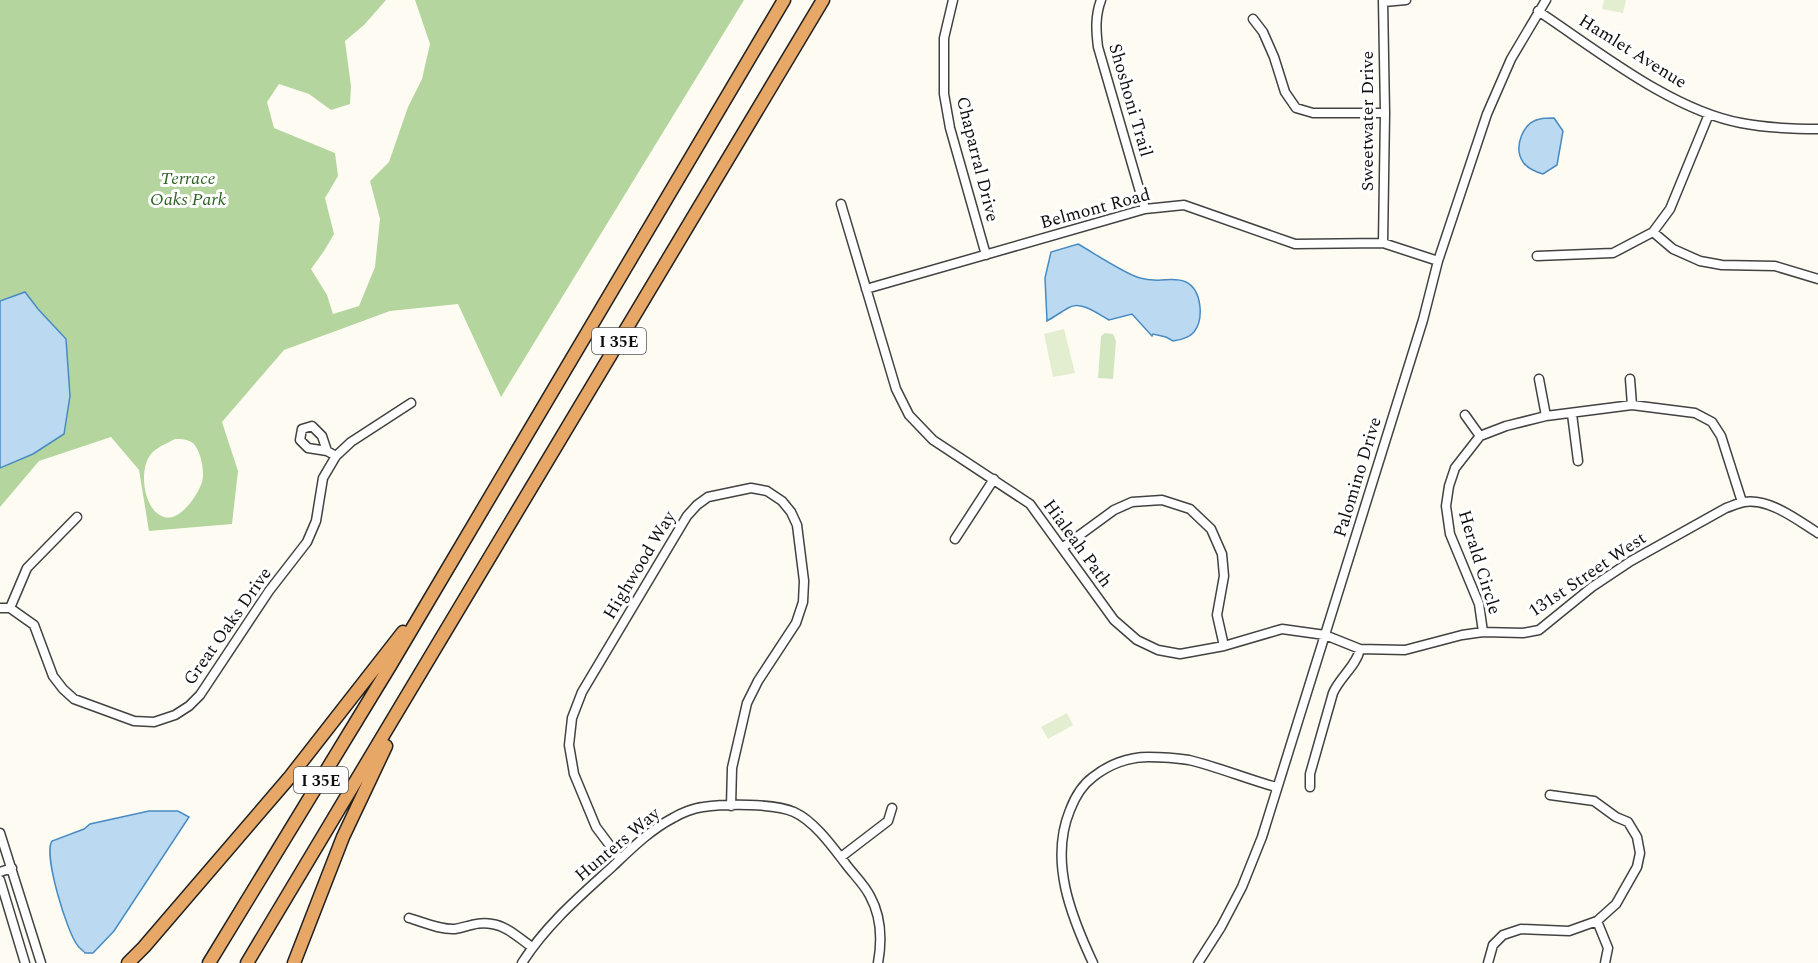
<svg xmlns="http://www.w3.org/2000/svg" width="1818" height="963" viewBox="0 0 1818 963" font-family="Spectral,serif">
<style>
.green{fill:#d1e6be}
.forest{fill:#b5d59e;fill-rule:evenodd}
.pitch{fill:#e2eecf}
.water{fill:#bbdaf1;stroke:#488bc2;stroke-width:1.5}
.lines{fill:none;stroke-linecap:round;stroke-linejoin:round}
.minor-casing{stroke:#424242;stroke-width:11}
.highway-casing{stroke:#202020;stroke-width:15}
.minor{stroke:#fff;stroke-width:8}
.highway{stroke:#e7a766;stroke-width:12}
.labels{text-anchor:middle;stroke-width:6;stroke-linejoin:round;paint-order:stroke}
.shield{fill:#fff;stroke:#575757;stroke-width:1.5}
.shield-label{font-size:16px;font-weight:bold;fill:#0f0f0f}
.street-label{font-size:18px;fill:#0f0f0f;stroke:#fff}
.park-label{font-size:18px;font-style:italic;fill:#2e6124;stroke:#fff}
</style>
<rect width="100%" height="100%" fill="#fefcf2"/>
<!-- green -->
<path class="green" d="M1105,333l8,1 3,7 -3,38 -15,-1 3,-42z"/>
<!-- forest -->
<path class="forest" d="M0,0h386l-22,25 -19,16 6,45 -1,18 -19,6 -22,-16 -30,-10 -12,18 7,26 61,25 3,23 -13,22 9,36 -10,17 -13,18 16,26 6,19 26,-8 16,-39 5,-48 -10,-38 19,-19 19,-55 14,-28 8,-35 -15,-44h329l-243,397 -43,-93 -68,7 -106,39 -62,72 16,49 -6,53 -83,7 -10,-61 -28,-33 -72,24 -39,46v-39l33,-14 5,-145 -13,-17 -25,9zM175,439c7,0 12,0 18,4 8,8 12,29 9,39 -4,13 -22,40 -38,35 -20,-6 -25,-44 -15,-60 5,-9 17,-13 26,-18z"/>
<!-- pitch -->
<path class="pitch" d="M1604,0h22l-3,13 -21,-4z
M1064,329l11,44 -22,4 -9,-43z
M1067,713l6,12 -25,14 -7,-12z"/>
<!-- water -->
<path class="water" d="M1554,118l9,13 -6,34 -14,9c-7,-2 -16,-6 -20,-12 -10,-15 0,-40 17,-43 4,-1 10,-1 14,-1z
M1078,244c16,9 47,30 62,34 4,1 9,2 14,2 11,1 21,-3 32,2 16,8 18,37 8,50 -5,6 -14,8 -21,9l-7,-4 -13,-3 -1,2 -20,-22 -23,6c-11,-6 -28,-20 -41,-12 -7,4 -14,9 -21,13l-2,-43 6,-26z
M25,292l13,17 28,30 4,57 -6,38 -31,20 -33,14v-167z
M149,811h29l11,6 -75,114 -21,22h-8c0,-1 -7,-6 -7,-7 -11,-13 -35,-92 -26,-105l32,-12 6,-5z"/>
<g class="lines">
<defs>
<path id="minor" d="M953,0l-9,38v56l6,34 36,127
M1101,0c-6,16 -5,31 -3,47l47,162
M1384,2l22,-2
M1538,11c59,39 133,99 203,112 26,5 51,6 77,6
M1253,19l10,13 11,25 11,35 11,16 17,5h72
M841,204l55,185 13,26 24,25 97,64 84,116 23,20 21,10 22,4 44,-8 58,-17 43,6 35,14 45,1 57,-15 21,-3 40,1 16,-3 53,-43 39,-26 95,-53c6,-2 12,-5 18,-6 26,-4 53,18 74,31
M1653,232l20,17 27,12 22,4 53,1 43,13
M1383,243l2,-130 -2,-113
M1537,256l76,-3 40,-21 17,-23 39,-95
M866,289l279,-80 39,-4 111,39 88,-1 55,18
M1539,379l7,37
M1630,379l2,26
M1572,414l6,47
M1465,415l15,21
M327,451l-19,-3 -8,-8 2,-11 10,-3 10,10 5,15 9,5
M955,539l39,-60
M1062,548l52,-38 18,-8 30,-2 28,9 21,20 11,25 2,22 -7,39 7,31
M0,608h10l24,17 19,51 10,13 11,10 60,22 20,1 21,-7 14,-9 11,-11 69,-104 38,-49 9,-21 7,-43 13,-22 15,-14 60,-39
M10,608l17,-40 50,-51
M1483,632l-4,-28 -29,-70 -4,-28 3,-20 6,-18 25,-32 26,-10 40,-10 86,-11 63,8 17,9 9,14 21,66
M1310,787v-13l23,-81c7,-16 24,-28 27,-44
M0,833l41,130
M841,857l47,-36 4,-13
M620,859l-24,-32 -22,-53 -5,-29 3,-27 10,-26 105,-176 10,-11 11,-8 43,-9 16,3 15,10 9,11 6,13 7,56 -1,21 -7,21 -38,58 -11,22 -15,65 -1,38
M0,872l12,-4
M0,880l25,83
M409,918c14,4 31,12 46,11 12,-2 23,-8 37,-5 15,2 28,15 40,23
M1597,921l11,27 -3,15
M522,963c24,-38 57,-66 90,-96 19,-18 38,-37 61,-49 8,-5 21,-10 30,-11 22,-3 71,-4 91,5 20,9 38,34 51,51 8,11 19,21 25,33 11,20 12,45 8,67
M1093,963c-22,-47 -44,-102 -23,-153 5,-13 12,-25 23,-33 15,-12 35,-20 55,-20 13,0 28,1 41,3 29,7 58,19 87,27
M1198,963l23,-36 21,-40 20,-50 161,-517 15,-59 49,-147 24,-55 35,-59
M1488,963l5,-18 10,-10 18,-6 48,2 28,-10 19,-17 21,-37 3,-14 -3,-16 -9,-15 -12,-5 -22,-16 -44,-6"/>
<path id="highway" d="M128,963l16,-16 145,-169 114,-146
M209,963l181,-297 394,-666
M247,963l576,-963
M294,963l49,-126 43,-91"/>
</defs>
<!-- minor casing -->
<use href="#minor" class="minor-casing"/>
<!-- highway casing -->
<use href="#highway" class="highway-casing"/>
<!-- minor -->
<use href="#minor" class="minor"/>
<!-- highway -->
<use href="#highway" class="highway"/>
</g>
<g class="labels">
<!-- shield labels -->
<g class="shield">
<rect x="592" y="328" width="54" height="26" rx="4.5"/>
<rect x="294" y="767" width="54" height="26" rx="4.5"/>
</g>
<g class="shield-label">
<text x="619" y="347">I 35E</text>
<text x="321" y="786">I 35E</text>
</g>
<!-- street labels -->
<g class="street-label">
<text transform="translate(1633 51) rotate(32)" y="6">Hamlet Avenue</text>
<text transform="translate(1131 100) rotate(74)" y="6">Shoshoni Trail</text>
<text transform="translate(1367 121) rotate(-90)" y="6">Sweetwater Drive</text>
<text transform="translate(978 159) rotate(76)" y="6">Chaparral Drive</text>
<text transform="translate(1095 208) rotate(-15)" y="6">Belmont Road</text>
<text transform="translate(1357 477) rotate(-73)" y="6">Palomino Drive</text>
<text transform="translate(1078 543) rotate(54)" y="6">Hialeah Path</text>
<text transform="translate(1480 562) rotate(73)" y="6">Herald Circle</text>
<text transform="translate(639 565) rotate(-59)" y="6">Highwood Way</text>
<text transform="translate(1587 574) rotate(-34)" y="6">131st Street West</text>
<text transform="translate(227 626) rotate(-55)" y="6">Great Oaks Drive</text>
<text transform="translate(617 844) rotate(-40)" y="6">Hunters Way</text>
</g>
<!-- park labels -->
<g class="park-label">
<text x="188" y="184">Terrace<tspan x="188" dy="21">Oaks Park</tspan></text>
</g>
</g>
</svg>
